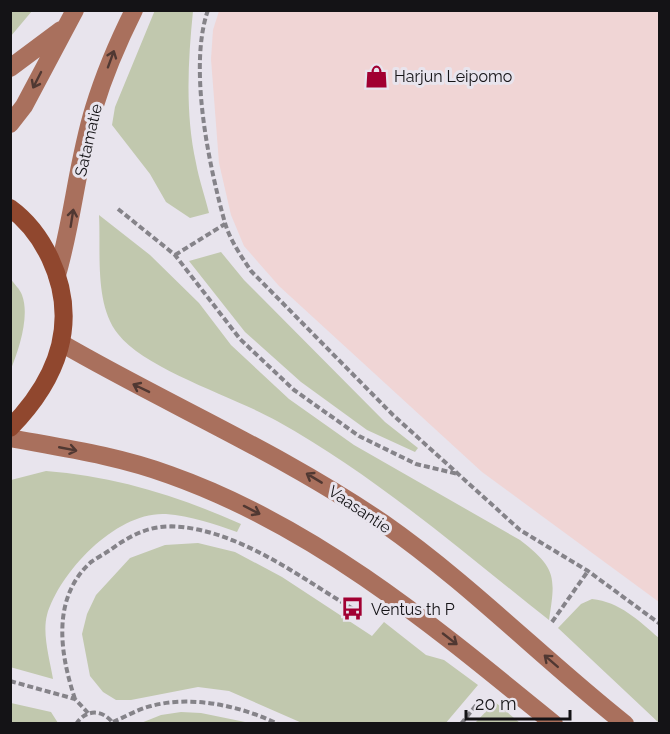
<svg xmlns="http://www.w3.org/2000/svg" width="670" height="734" viewBox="0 0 670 734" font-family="Raleway,sans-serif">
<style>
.industrial{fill:#f0d5d5}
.green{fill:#c1c8ae}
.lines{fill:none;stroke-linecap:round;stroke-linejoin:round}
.path{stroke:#858389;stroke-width:4;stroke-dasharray:6 3;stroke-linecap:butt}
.secondary{stroke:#a9705d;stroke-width:18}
.trunk{stroke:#90472e;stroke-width:18}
.oneway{stroke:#503832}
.labels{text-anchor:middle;stroke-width:6;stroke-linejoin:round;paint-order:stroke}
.poi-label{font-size:16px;fill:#141316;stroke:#e8e4ed;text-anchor:start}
.street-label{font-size:16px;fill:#141316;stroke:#e8e4ed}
</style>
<rect width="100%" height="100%" fill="#e8e4ed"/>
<!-- industrial -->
<path class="industrial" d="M219,11h440v591l-177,-130 -203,-186 -35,-40 -13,-31 -12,-52 -8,-104 2,-29z"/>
<!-- green -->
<path class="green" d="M11,10l21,1 -21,25 -1,-25z
M155,10l38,1c-5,50 -8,102 3,152 3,17 9,33 13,50l-19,5 -24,-16 -16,-28 -38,-49 3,-18z
M99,215l51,40 49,48 32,42 58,54 65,46 166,95c36,28 36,36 29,80 -89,-70 -173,-144 -272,-199 -42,-24 -131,-51 -159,-87 -24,-30 -17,-83 -19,-119z
M221,252l23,28 141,142 33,26 -3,4 -48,-22 -66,-48 -56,-50 -56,-71z
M11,279c3,5 9,10 11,16 8,21 -3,54 -11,74z
M46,471c68,5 132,25 195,53l-4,8c-23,-8 -46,-16 -71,-18 -49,-3 -106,57 -119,101 -5,19 3,45 6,64l-43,-12 1,-187z
M198,543l37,9 47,25 90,59 12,-14 42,33 18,5 34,25 -33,39 -143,-1 -73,-32 -31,-4 -67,13h-15l-13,-8 -13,-16 -8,-42 5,-20 9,-19 34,-37 35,-13z
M592,599c28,3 46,21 67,39v85l-101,-95 23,-24z
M495,702l25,21h-45z
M11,703l40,9 7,11h-47z
M181,712l20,1 49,10h-109l20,-8z"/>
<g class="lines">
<!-- path -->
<path class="path" d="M208,10c-20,57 1,156 17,213 5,17 16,33 26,48l142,144 127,115 68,41 72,53
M118,209l57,46 65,84 54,51 65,46 57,28 42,10
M175,255l50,-31
M552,622l36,-51
M10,681l65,18 13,14
M75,699c-15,-45 -24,-101 16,-137 6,-4 13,-8 19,-12 29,-21 50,-28 85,-21 57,11 110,51 158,80
M113,722c12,-5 25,-13 38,-16 41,-11 90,0 127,18
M76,724c10,-15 26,-15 37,-1
M461,724l16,-20"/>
<!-- secondary -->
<path class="secondary" d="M10,68l51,-38
M10,124l14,-18 51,-96
M57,275c16,-55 20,-112 37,-167 10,-33 24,-66 40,-98
M61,343c107,62 220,110 322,180 86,60 160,136 242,201
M10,438c54,10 109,18 160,37 146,52 265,152 384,249"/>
<!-- trunk -->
<path class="trunk" d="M10,208c18,13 31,31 40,50 30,64 8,121 -40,170"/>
</g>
<!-- one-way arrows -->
<defs><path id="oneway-shaft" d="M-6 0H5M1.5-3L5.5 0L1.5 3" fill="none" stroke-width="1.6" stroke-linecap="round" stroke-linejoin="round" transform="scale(1.5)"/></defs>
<g class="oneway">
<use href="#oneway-shaft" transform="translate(111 59) rotate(-70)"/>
<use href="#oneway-shaft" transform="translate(37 80) rotate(117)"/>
<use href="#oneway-shaft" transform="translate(72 218) rotate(-81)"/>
<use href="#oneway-shaft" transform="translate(141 388) rotate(-154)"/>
<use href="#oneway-shaft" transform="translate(68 449) rotate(11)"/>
<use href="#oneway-shaft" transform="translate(314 478) rotate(-149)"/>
<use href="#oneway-shaft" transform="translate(252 510) rotate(27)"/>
<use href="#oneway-shaft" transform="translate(450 639) rotate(38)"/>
<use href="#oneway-shaft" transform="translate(551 661) rotate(-139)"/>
</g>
<!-- icons -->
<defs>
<symbol id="shop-bare" viewBox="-9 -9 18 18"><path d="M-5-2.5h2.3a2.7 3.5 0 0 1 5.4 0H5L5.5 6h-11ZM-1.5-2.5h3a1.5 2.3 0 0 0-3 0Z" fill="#a10032" stroke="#e8e4ed" stroke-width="2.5" paint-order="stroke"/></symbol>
<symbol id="bus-bare" viewBox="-9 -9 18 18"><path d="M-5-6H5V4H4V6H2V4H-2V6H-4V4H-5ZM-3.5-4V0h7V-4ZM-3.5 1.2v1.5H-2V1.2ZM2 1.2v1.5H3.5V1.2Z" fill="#a10032" stroke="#e8e4ed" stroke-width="2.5" paint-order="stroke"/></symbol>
</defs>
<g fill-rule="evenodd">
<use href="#shop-bare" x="360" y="60" width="33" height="33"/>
<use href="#bus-bare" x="336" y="592" width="33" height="33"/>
</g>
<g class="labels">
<!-- poi labels -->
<g class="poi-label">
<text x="394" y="82">Harjun Leipomo</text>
<text x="371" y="615">Ventus th P</text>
</g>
<!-- street labels -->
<g class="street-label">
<text transform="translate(88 140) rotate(-77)" y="6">Satamatie</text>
<text transform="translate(360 509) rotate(34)" y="6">Vaasantie</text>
</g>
</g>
<!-- border -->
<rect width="670" height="734" fill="none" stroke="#141316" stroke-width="24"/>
<!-- scale -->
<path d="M466 710v9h104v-9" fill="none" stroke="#141316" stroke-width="3"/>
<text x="475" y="710" font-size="18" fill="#141316" stroke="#e8e4ed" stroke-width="4.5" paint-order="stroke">20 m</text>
</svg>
